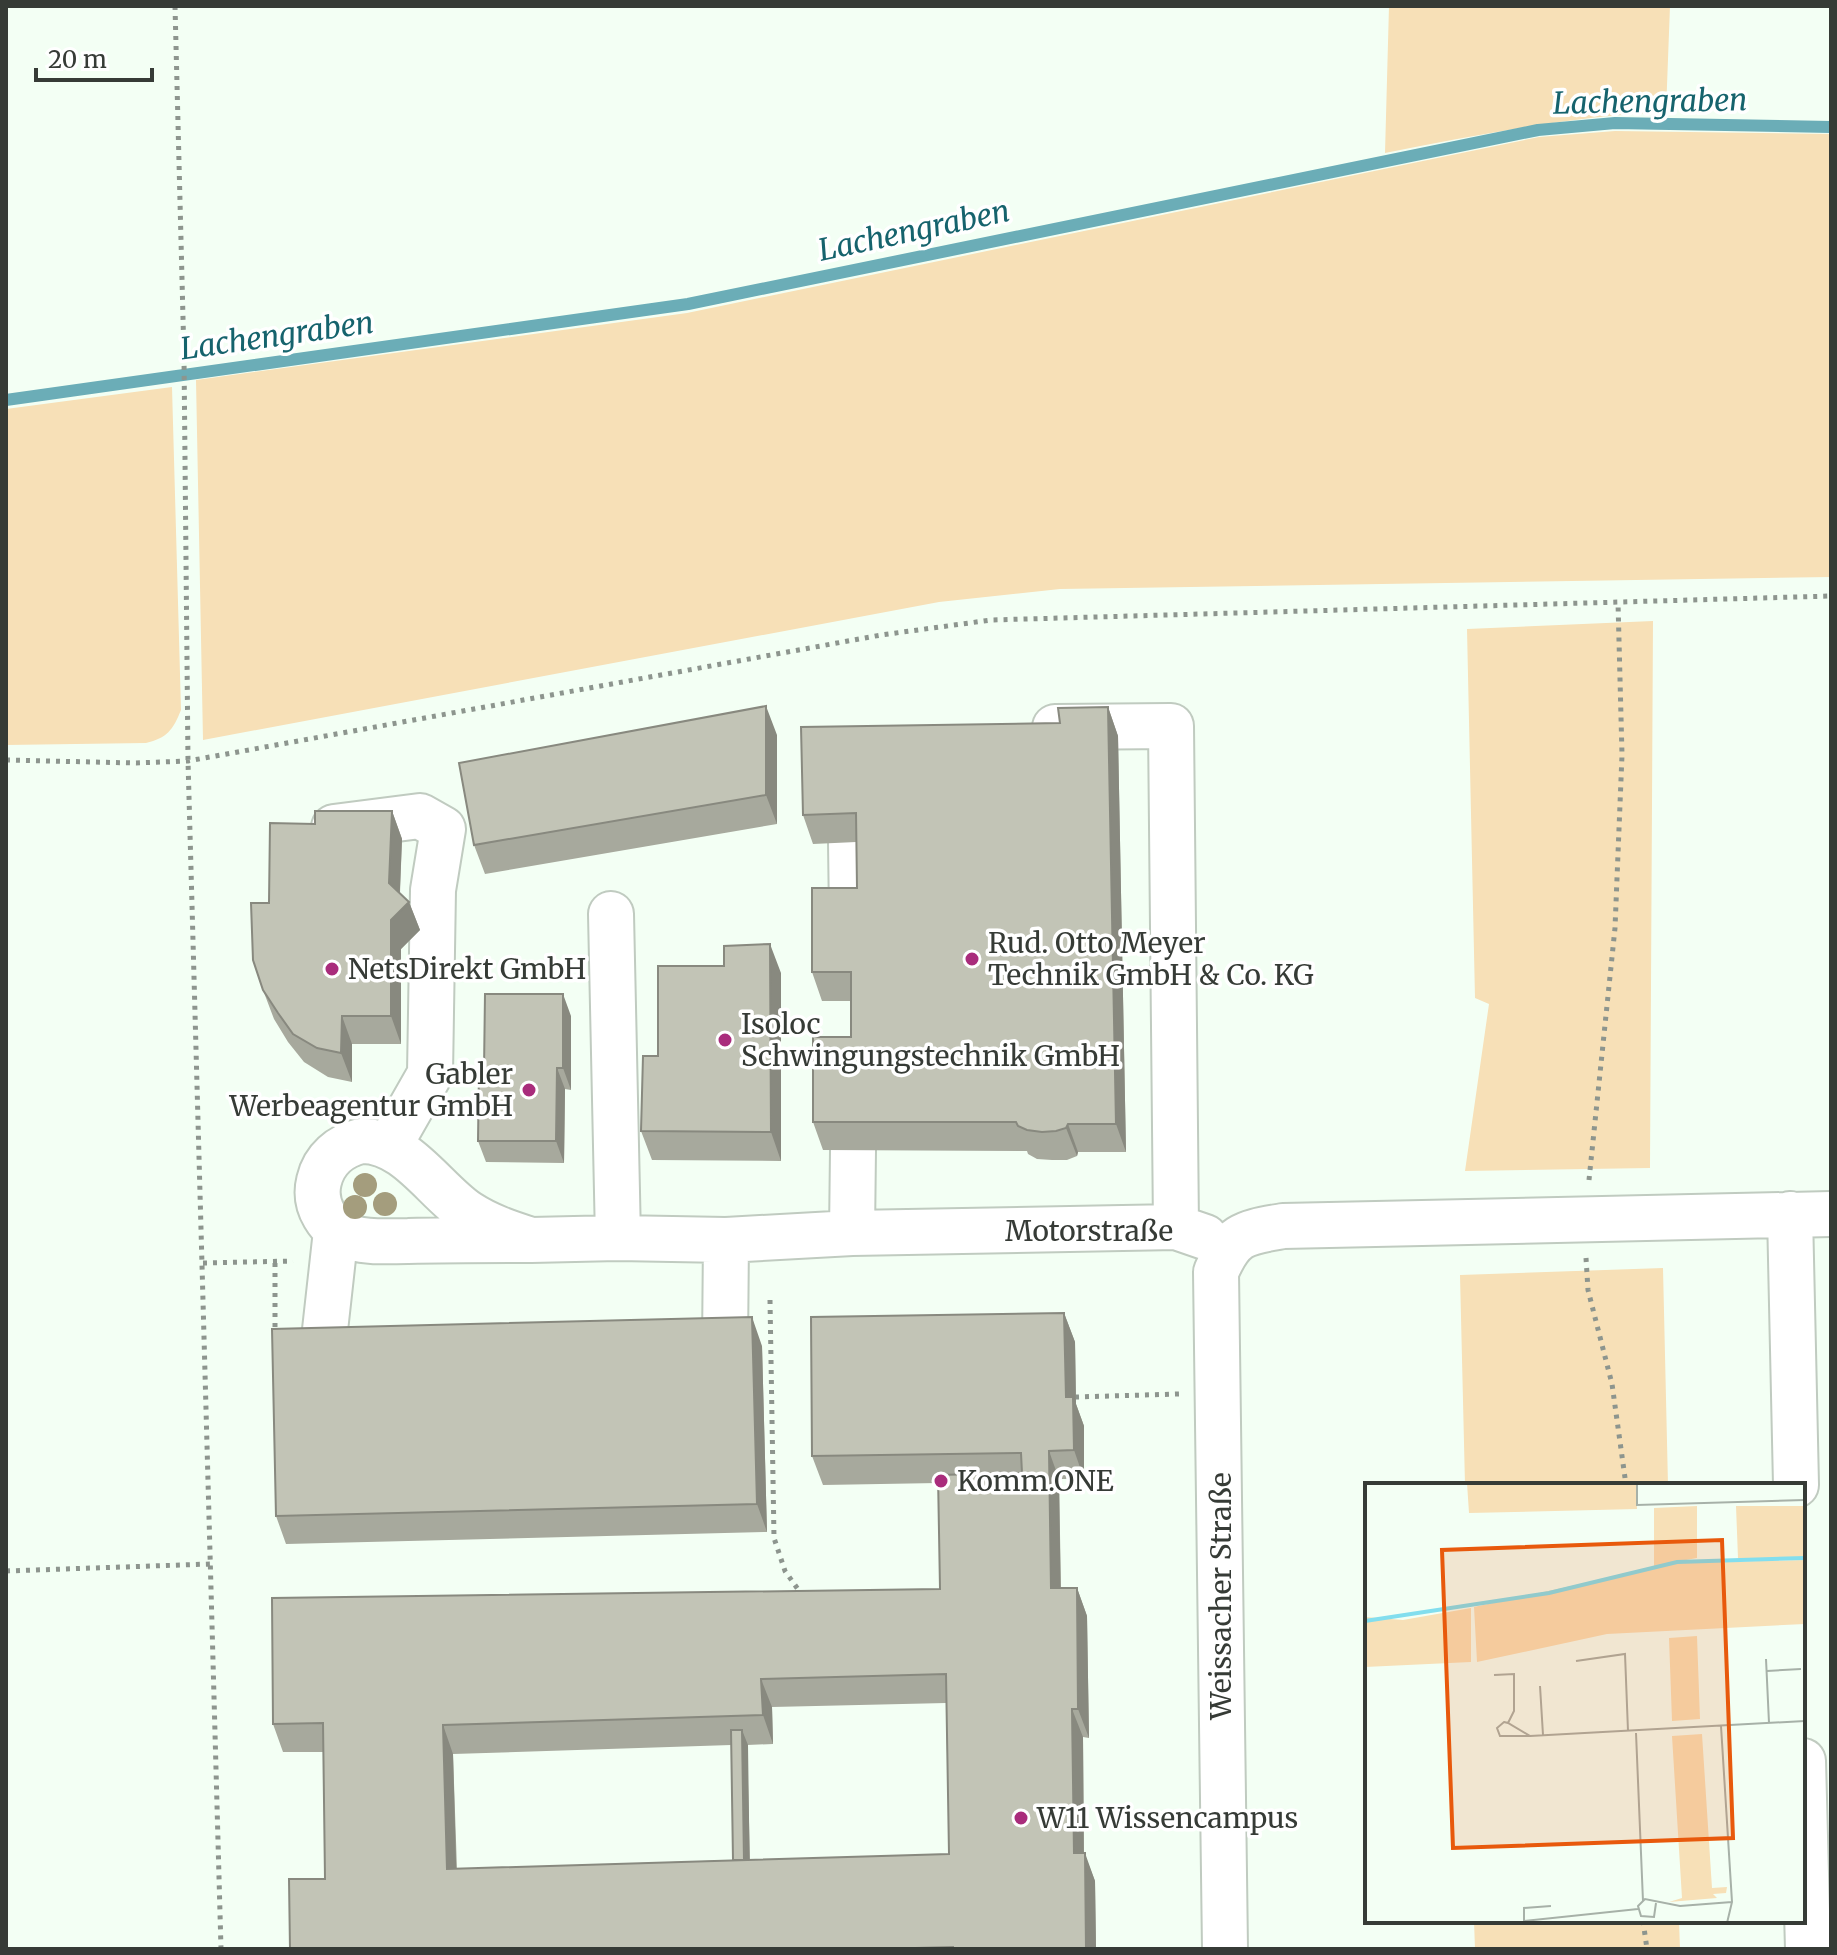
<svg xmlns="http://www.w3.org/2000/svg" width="1837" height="1955" viewBox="0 0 1837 1955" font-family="Merriweather,serif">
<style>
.green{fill:#f7e0b7}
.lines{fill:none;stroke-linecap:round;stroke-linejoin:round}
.stream{stroke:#6badb7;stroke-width:12}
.minor-casing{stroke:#c0cbc0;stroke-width:48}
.path{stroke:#8d958e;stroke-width:5;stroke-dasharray:4 6;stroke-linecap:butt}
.minor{stroke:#fff;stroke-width:44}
.tree{fill:#a49d7d}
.wall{fill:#a7a99d;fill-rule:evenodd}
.shaded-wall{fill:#88897f}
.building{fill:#c2c4b6;stroke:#88897f;stroke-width:2;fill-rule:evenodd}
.poi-dot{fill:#a92c7c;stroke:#fff;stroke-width:3}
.labels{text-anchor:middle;stroke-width:7;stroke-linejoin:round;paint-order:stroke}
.poi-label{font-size:28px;fill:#363b36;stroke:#fff;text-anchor:start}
.street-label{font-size:28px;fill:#363b36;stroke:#fff}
.water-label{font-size:30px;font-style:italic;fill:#16636d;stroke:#fff}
.inset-river{fill:none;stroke:#82deee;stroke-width:4}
.inset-road{fill:none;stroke:#a7b1a8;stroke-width:2}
.view{fill:#e8590c;fill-opacity:0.15;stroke:#e8590c;stroke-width:4}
.inset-edge{fill:none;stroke:#363b36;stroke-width:4}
</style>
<rect width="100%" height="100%" fill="#f3fff4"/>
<!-- green -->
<path class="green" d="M1389,6h281l-4,106c-95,4 -187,23 -281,41z
M1615,131l216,3v443l-771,12 -121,13 -736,138 -7,-360 491,-67 852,-176z
M172,387l9,323c-8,20 -14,28 -35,33l-140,2v-336z
M1653,621l-3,547 -185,3 24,-167 -14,-6 -8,-369z
M1663,1268l5,217h-203l-5,-210z
M1474,1921h205l1,28h-205z"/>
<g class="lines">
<!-- stream -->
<path class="stream" d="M6,400l682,-96 850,-174 77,-7 216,4"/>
<defs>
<path id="minor" d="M1055,727l116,-1 5,501
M334,827l86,-11 23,13 -10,61 -3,184 -41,72
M851,842l1,74
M611,914l7,324
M361,1141c45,-1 73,49 107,72 20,13 41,20 63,27 -41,0 -82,0 -123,1 -18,0 -38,2 -55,-3 -25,-7 -40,-33 -34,-57 5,-22 21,-35 42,-40z
M1790,1214l6,271
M852,1233l1,-83
M531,1240l87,-2 108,2 126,-7 324,-6 29,10
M725,1346l1,-106
M322,1357l14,-126
M1803,1761l5,188
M1225,1949l-9,-677c17,-39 28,-39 67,-46l548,-12"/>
</defs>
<!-- minor casing -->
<use href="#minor" class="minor-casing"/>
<!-- path -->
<path class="path" d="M175,6l9,351 4,404 33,1188
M6,760l130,3 52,-2 693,-126 110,-15 840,-24
M1589,1180l26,-252 7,-173 -4,-153
M1586,1258l2,32 24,94 14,101
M203,1263l90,-2
M275,1263v71
M770,1300l4,238 11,33 17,24
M1075,1397l104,-3
M6,1571l204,-7
M1643,1921l4,28"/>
<!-- minor -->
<use href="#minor" class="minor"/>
</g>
<!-- trees -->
<g class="tree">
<circle cx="365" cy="1185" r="12"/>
<circle cx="385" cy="1204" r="12"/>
<circle cx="355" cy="1207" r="12"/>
</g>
<!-- wall -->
<path class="wall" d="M1108,707l10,29 8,416h-48l-1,4 -10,4h-15l-15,-1 -9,-5 -1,-3 -204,-1 -10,-28 38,-85v-36h-29l-10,-29 45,-84 -1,-46 -43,2 -10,-29 257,-92z
M777,735v89l-292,50 -11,-29z
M392,811l10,28 -2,54 9,9 11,28 -19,19v95h-49v38l-24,-5 -24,-15 -16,-20 -14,-23 -11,-29 6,-87 46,-79z
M781,973v188l-129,-1 -11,-29 17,-75z
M571,1016v74l-6,-1 -1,74 -78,-1 -8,-21z
M1064,1313l11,29 1,62 8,22v53h-25l2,109h16l10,28 2,122 -6,-1 1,116 11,28 1,68h-806l35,-70 -1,-127h-41l-10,-28 667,-135 -2,-106 -115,2 -11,-29zM946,1703l3,151 -199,6 -3,-115 26,-1 -1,-37zM731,1745l2,115 -276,9 -4,-115z
M762,1346l5,186 -481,12 -10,-28z"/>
<!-- shaded-wall -->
<path class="shaded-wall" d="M766,706l11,29v89l-11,-29z
M1108,707l10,29 8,416 -10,-28z
M392,811l10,28 -3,72 -10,-28z
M409,902l11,28 -19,19v95l-10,-28v-96z
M770,944l11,29v188l-10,-29z
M563,994l8,22v74l-8,-22z
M342,1016l10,28v38l-11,-29z
M557,1068l8,21 -1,74 -8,-22z
M1068,1124l10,28 -1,4 -11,-28z
M1064,1313l11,29 1,62 8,22v53l-10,-29 -8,-53z
M752,1317l10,29 5,186 -10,-28z
M1049,1451l10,28 2,137 -10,-28z
M1077,1588l10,28 2,122 -11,-29z
M761,1679l11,28 1,37 -10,-29z
M1072,1709l11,28 1,144 -10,-28z
M443,1725l10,29 4,143 -10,-28z
M742,1730l6,15 2,144 -5,-15z
M1085,1853l10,28 1,68h-10z"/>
<!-- building -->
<path class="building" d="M766,706v89l-292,50 -15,-82z
M1108,707l8,417h-48l-2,4 -10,3 -14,1 -15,-2 -9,-4 -2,-4h-203v-85h38v-65h-39v-84h45l-1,-75 -53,2 -2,-88 259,-4 -2,-15z
M315,811h77l-3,72 20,19 -18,18v96h-49l-1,37 -24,-5 -24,-14 -15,-21 -15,-23 -10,-30 -2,-57h18l1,-80 45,1z
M770,944l1,188 -130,-1 2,-75h15v-90h66v-20z
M485,994h78v74h-6l-1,73h-78l1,-72h5z
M1064,1313l2,84h7l1,53 -25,1 2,137h26l1,121h-6l2,144h11l1,96h-133v-2l-76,2h-587l-1,-70h36l-2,-156 -50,1 -1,-126 668,-9 -2,-114 84,-2 -1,-20 -209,3 -1,-139zM946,1674l3,180 -502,15 -4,-144 320,-10 -2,-36z
M752,1317l5,187 -481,12 -4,-187z
M731,1730h11l2,130h-11z"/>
<!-- markers -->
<g class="poi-dot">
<circle cx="972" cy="959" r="8"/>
<circle cx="332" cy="969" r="8"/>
<circle cx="725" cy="1040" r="8"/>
<circle cx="529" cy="1090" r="8"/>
<circle cx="941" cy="1481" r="8"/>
<circle cx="1021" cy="1818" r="8"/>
</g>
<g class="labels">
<!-- poi labels -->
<g class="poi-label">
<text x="988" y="953">Rud. Otto Meyer<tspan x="988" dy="32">Technik GmbH &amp; Co. KG</tspan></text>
<text x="348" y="979">NetsDirekt GmbH</text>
<text x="741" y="1034">Isoloc<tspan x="741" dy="32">Schwingungstechnik GmbH</tspan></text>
<text x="513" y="1084" text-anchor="end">Gabler<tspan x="513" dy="32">Werbeagentur GmbH</tspan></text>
<text x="957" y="1491">Komm.ONE</text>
<text x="1037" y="1828">W11 Wissencampus</text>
</g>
<!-- street labels -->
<g class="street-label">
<text x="1089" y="1241">Motorstraße</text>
<text transform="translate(1221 1596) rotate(-90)" y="10">Weissacher Straße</text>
</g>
<!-- water labels -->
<g class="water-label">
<text transform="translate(1650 102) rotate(-1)" y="10">Lachengraben</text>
<text transform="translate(914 231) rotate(-12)" y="10">Lachengraben</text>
<text transform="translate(277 336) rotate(-8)" y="10">Lachengraben</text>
</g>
</g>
<!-- overview -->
<g transform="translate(1365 1483)">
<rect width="440" height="440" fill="#f3fff4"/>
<path d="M102,0h169l1,26 -168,4zM332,23v52l-43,8v-58zM371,23h69v52h-67zM440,77v64l-198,10 -130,28 -3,-55 204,-44zM106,125v54l-106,5v-50l38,3zM332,153l3,83 -28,2 -3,-83zM337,251l10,154 15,-1 -1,6 -13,1 4,4 -48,4 13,-4 -10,-162z" fill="#f7e0b7"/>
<path class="inset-river" d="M0,138l184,-28 128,-31 128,-4"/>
<path class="inset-road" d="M272,0v22l168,-5M401,176l3,64M211,178l49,-7 3,77M402,188l34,-2M129,192l20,-1v37l-6,12M175,203l3,49M139,239l4,1 22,13h-30l-3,-8zM356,243l11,176 -5,21M271,250l7,168M165,253l275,-15M291,420l-2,14 -13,-1 -3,-10 7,-7 35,7 52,-4M186,423l-27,2v13l114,-12"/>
<path class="view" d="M357,57l11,298 -280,10 -11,-298z"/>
<rect width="440" height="440" class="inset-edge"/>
</g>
<!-- border -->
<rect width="1837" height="1955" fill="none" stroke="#363b36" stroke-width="16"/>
<!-- scale -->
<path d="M36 68v12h116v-12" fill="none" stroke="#363b36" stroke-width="4"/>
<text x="48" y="68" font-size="24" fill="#363b36" stroke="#ffffff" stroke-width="6" paint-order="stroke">20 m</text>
</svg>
